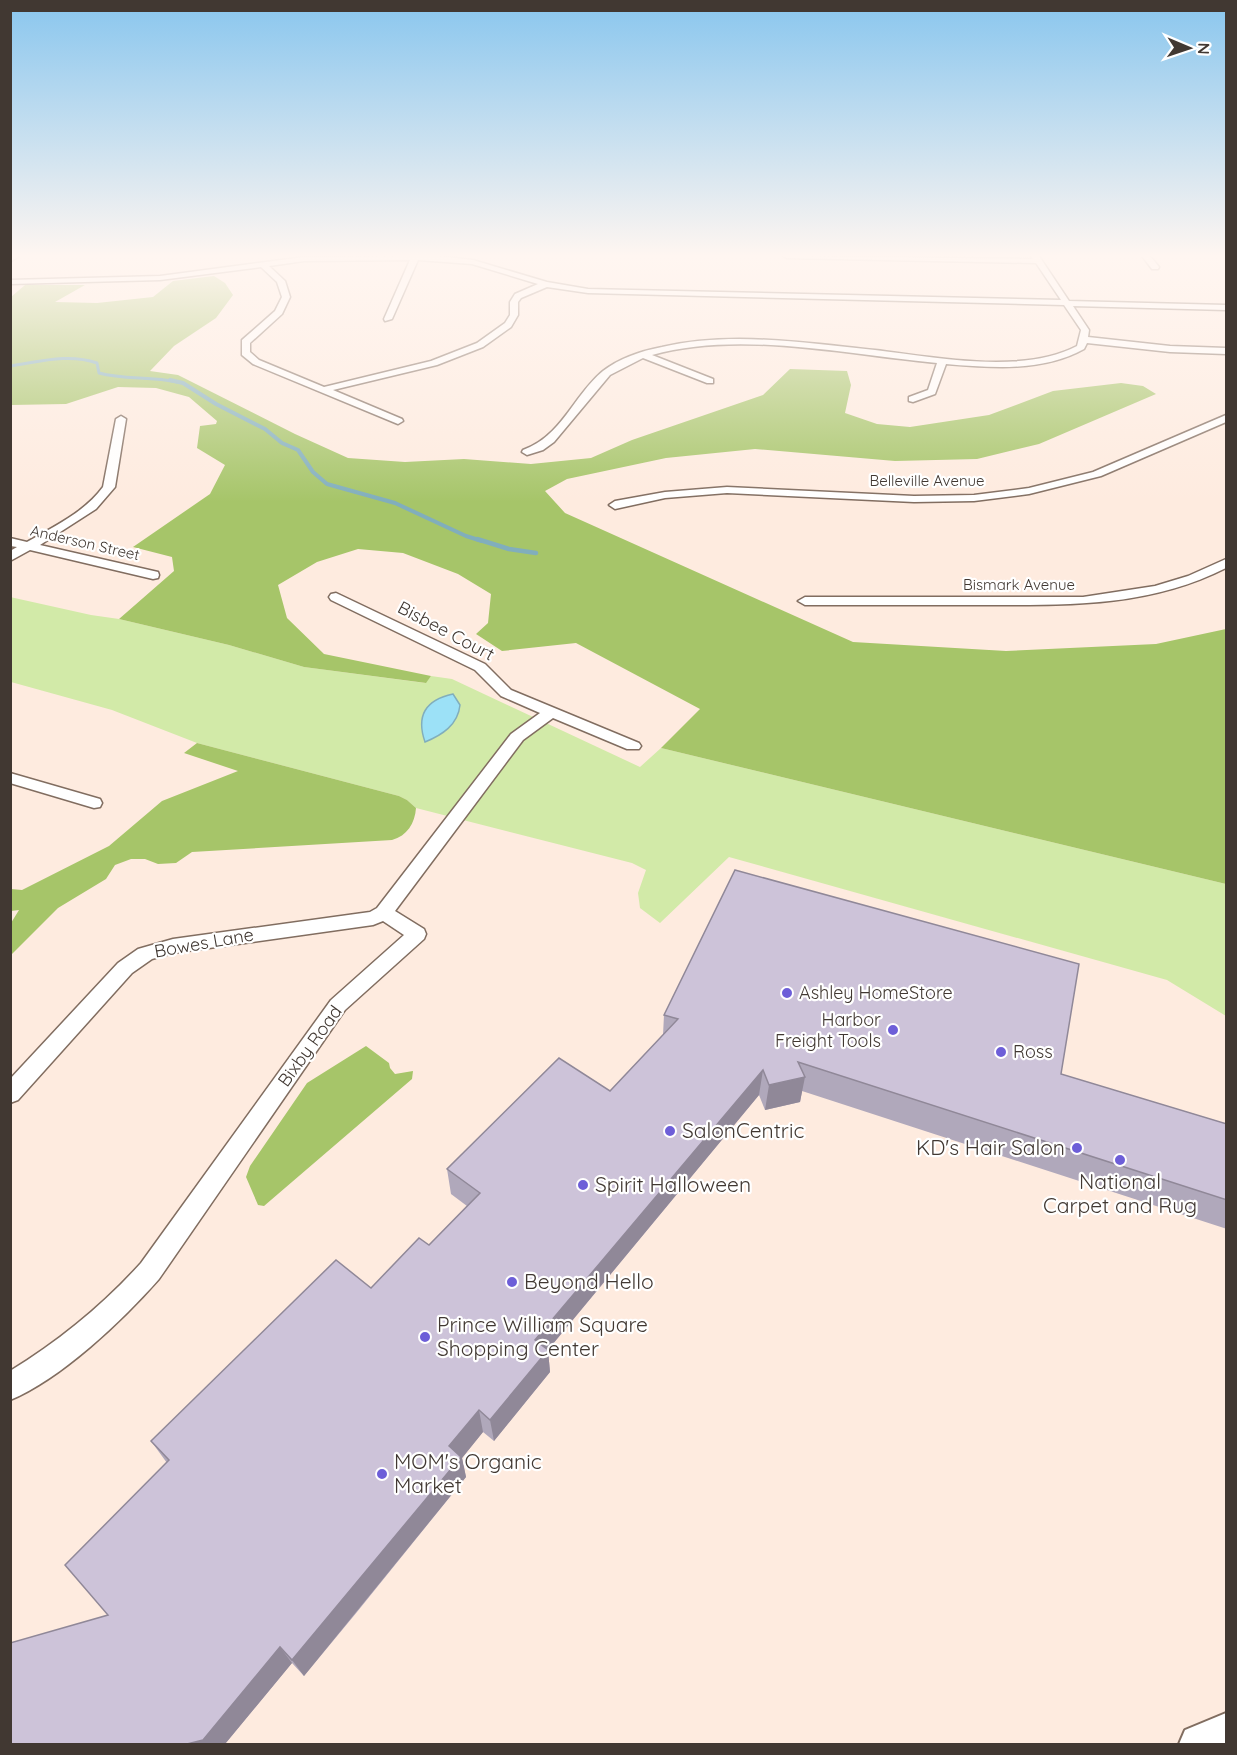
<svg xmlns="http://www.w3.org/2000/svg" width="1237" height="1755" viewBox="0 0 1237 1755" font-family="Quicksand,sans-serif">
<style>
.green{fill:#d2eaa8}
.forest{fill:#a6c569}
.water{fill:#9ce1f7;stroke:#81aebc;stroke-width:1.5}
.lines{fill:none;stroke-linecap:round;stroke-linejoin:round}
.stream-far2{stroke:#81aebc;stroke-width:3}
.stream-far1{stroke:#81aebc;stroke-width:4}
.stream{stroke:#81aebc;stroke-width:4.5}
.minor-casing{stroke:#816d60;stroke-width:3}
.major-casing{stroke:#816d60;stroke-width:4}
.minor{fill:#fff;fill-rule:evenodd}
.major{fill:#fff;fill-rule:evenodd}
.wall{fill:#b0a8bb}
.shaded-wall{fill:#908898}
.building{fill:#cdc3d9;stroke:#908898;stroke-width:1.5}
.poi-dot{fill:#6d5ed8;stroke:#fff;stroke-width:2}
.labels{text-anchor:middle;stroke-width:4.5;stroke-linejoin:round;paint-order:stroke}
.far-street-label{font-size:15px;fill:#413832;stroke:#fff}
.street-label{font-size:18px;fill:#413832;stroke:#fff}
.poi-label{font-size:18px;fill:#413832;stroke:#fff;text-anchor:start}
.near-poi-label{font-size:21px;fill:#413832;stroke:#fff;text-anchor:start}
</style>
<rect width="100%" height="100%" fill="#feebdf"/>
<!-- green -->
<path class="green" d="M10,597l81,18 28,4 110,26 75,22 121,16 6,-7 21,3 188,88 21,-19 565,136v132l-59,-36 -438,-123 -69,66 -20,-15 -2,-15 8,-23 -14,-7 -216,-55 -9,-8 -8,-4 -202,-53 -85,-33 -101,-28z"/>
<!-- forest -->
<path class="forest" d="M214,276l11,7 8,12 -17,23 -42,28 -24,25 28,4 117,59 53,24 57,4 59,-3 67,5 60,-6 41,-18 131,-45 27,-26 57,2 4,14 -6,28 32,11 33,3 79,-12 64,-24 68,-8 22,3 13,8 -117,50 -62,15 -82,2 -140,-12 -89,9 -99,21 -22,12 20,22 288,129 153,9 150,-7 70,-15v255l-565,-136 39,-39 -124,-66 -74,8 -26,-17 12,-11 3,-29 -33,-20 -55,-21 -45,-4 -41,13 -39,23 9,33 37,36 107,22 -5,7 -122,-16 -75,-22 -110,-26 55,-48 -2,-14 -39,-10 77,-53 15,-29 -28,-17 3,-22 16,-2 1,-3 -28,-24 -33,-9 -38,-1 -52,17 -55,1v-108l14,-12h60l-30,17 42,1 56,-6 20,-16z
M197,743l202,53 8,4 9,8c-1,15 -9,28 -24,32l-200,12 -16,11 -18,1 -13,-5h-14l-16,6 -9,14 -48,29 -47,47v-32l8,-13 -8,1v-22l11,1 87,-44 53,-45 76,-30 -54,-18z
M366,1046l23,17 1,5 5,6 18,-3 -1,8 -148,127 -6,-1 -12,-28 4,-11 57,-83z"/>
<!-- water -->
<path class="water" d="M453,694l7,11c-2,20 -18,30 -35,37 -9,-26 0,-42 28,-48z"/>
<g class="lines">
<!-- stream-far2 -->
<path class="stream-far2" d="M10,366c29,-4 58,-13 87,-3l2,10c25,7 51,3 78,9"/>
<!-- stream-far1 -->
<path class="stream-far1" d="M170,380l13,3 33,21 49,25 17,14 16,7 15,22 14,12 68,19 71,33 16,5"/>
<!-- stream -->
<path class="stream" d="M477,539l32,10 27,4"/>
<defs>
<path id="minor" d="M10,256h9l-9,6z
M437,256l36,4 74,22 41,7 473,11 -25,-37 -249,-5 -4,-2 250,3 -2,-3h8l30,45 157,4v5l-153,-4 16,24 -1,7 82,9 56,2v6l-56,-2 -83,-9 -3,6c-41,23 -92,19 -138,15l-11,30 -22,8 -4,-1v-4l19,-7 9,-27c-90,-8 -197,-33 -285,-8l61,24v4h-6l-64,-25 -33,17 -56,67 -11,8 -16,5 -5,-3 1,-2c39,-14 50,-54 80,-79 17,-13 38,-20 59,-24 69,-16 143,-4 213,3 60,7 147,25 202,-4l4,-16 -17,-25 -476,-12 -41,-6 -26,11 -3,4v13l-7,12 -28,20 -46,18 -104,25 69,29 1,2 -5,3 -145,-60 -11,-9v-15l33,-29 7,-14 -5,-15 -16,-15 -101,13 -150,4v-4l150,-4 144,-19zM410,260l-26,59 1,2 7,-2 26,-59 54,4 66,20 -23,10 -5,8v13l-5,8 -28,20 -46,18 -107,26 -65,-27 -9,-8v-9l32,-29 8,-17 -5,-16 -16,-15 35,-5z
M1142,256h8l9,11 -1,2h-6z
M1226,415v7l-125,54 -72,18 -55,7 -60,1 -187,-9 -62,5 -50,11 -6,-4 6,-4 50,-9 62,-5 187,9 60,-1 55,-7 64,-16z
M121,416l5,3 -11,68 -19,22 -56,36 118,27 1,3 -1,3 -5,1 -123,-29 -20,11v-10l7,-4 -7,-1v-8l17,4c26,-15 58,-30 76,-55l13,-68z
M1226,559v9c-79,40 -160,37 -246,37 -59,0 -117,0 -175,0l-7,-4 7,-4h278l72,-11 33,-10z
M336,593l149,71 26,26 128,53 2,3 -2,3h-12l-74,-31 -30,22 -128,171 29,18 2,5 -2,5 -79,71 -186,269c-36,41 -98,100 -149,121v-29c49,-30 93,-66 131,-108l190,-263 73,-65 -21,-14 -10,4 -200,28 -21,6 -20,14 -114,127 -8,3v-24l108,-116 20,-14 35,-10 197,-27 7,-4 134,-174 29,-21 -39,-17 -26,-26 -144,-70 -2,-3 2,-3z
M10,773l90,26 2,4 -2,4 -6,1 -84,-25z"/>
<path id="major" d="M1226,1713v31h-47l6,-14z"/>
</defs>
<!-- minor casing -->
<use href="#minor" class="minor-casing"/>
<!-- major casing -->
<use href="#major" class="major-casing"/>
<!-- minor -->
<use href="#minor" class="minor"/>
<!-- major -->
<use href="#major" class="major"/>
</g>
<!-- wall -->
<path class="wall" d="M664,1015l397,59 166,50v105l-425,-138 -2,11 -35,8 -6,-15 -211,255 2,22 -56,69 -11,-9 -21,26 4,19 -109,135 -53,64 -12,-13 -67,81h-215l98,-129 59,-152 -16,-22 220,-153 58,-43 38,-39 -16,-12 -4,-25 163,-78 53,-56z"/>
<!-- shaded-wall -->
<path class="shaded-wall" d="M763,1070l-4,25 -222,268 -2,-23z
M805,1077l-5,25 -35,8 4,-25z
M548,1350l2,22 -56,69 -4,-21z
M479,1410l4,22 -21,26 4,19 -162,199 -12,-16 157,-214z
M280,1647l12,16 -67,81h-38z"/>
<!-- building -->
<path class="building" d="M735,870l344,94 -18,110 166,50v76l-429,-138 7,15 -36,8 -6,-15 -228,270 13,10 -58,70 -11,-10 -30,36 12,11 -169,203 -12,-13 -77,93 -16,4h-177v-101l98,-28 -43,-50 104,-105 -18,-19 185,-181 35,28 48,-50 10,7 51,-52 -33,-24 112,-111 51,33 68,-72 -14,-4z"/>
<!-- sky -->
<linearGradient id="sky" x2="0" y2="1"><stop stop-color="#89c6ee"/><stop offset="0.51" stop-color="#fff6f1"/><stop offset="1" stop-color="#fff6f1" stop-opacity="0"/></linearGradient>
<rect width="1237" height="502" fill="url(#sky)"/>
<!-- markers -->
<g class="poi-dot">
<circle cx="787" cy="993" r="6"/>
<circle cx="893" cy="1030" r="6"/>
<circle cx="1001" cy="1052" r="6"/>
<circle cx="670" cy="1131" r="6"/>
<circle cx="1077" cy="1148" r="6"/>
<circle cx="1120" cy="1160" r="6"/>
<circle cx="583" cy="1185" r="6"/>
<circle cx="512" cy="1282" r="6"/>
<circle cx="425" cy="1337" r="6"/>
<circle cx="382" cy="1474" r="6"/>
</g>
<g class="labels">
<!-- far-street labels -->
<g class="far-street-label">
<text x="927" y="486">Belleville Avenue</text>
<text transform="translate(85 543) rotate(13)" y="5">Anderson Street</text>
<text x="1019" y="590">Bismark Avenue</text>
</g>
<!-- street labels -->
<g class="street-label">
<text transform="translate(446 631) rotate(28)" y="6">Bisbee Court</text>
<text transform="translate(204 943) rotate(-10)" y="6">Bowes Lane</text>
<text transform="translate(310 1046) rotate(-54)" y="6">Bixby Road</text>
</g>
<!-- poi labels -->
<g class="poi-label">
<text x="799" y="999">Ashley HomeStore</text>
<text x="881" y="1026" text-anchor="end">Harbor<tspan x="881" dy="21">Freight Tools</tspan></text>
<text x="1013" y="1058">Ross</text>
</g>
<!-- near-poi labels -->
<g class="near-poi-label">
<text x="682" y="1138">SalonCentric</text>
<text x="1065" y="1155" text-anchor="end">KD's Hair Salon</text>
<text x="1120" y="1189" text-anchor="middle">National<tspan x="1120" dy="24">Carpet and Rug</tspan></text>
<text x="595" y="1192">Spirit Halloween</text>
<text x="524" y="1289">Beyond Hello</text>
<text x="437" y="1332">Prince William Square<tspan x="437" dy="24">Shopping Center</tspan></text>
<text x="394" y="1469">MOM's Organic<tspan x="394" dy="24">Market</tspan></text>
</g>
</g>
<!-- border -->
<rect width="1237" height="1755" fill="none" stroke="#413832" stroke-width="24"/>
<!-- north arrow -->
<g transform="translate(1189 48) rotate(92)" stroke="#ffffff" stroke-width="4.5" paint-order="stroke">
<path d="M0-4.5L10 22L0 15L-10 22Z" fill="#413832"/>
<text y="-9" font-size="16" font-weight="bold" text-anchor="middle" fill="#413832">N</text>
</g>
</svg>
